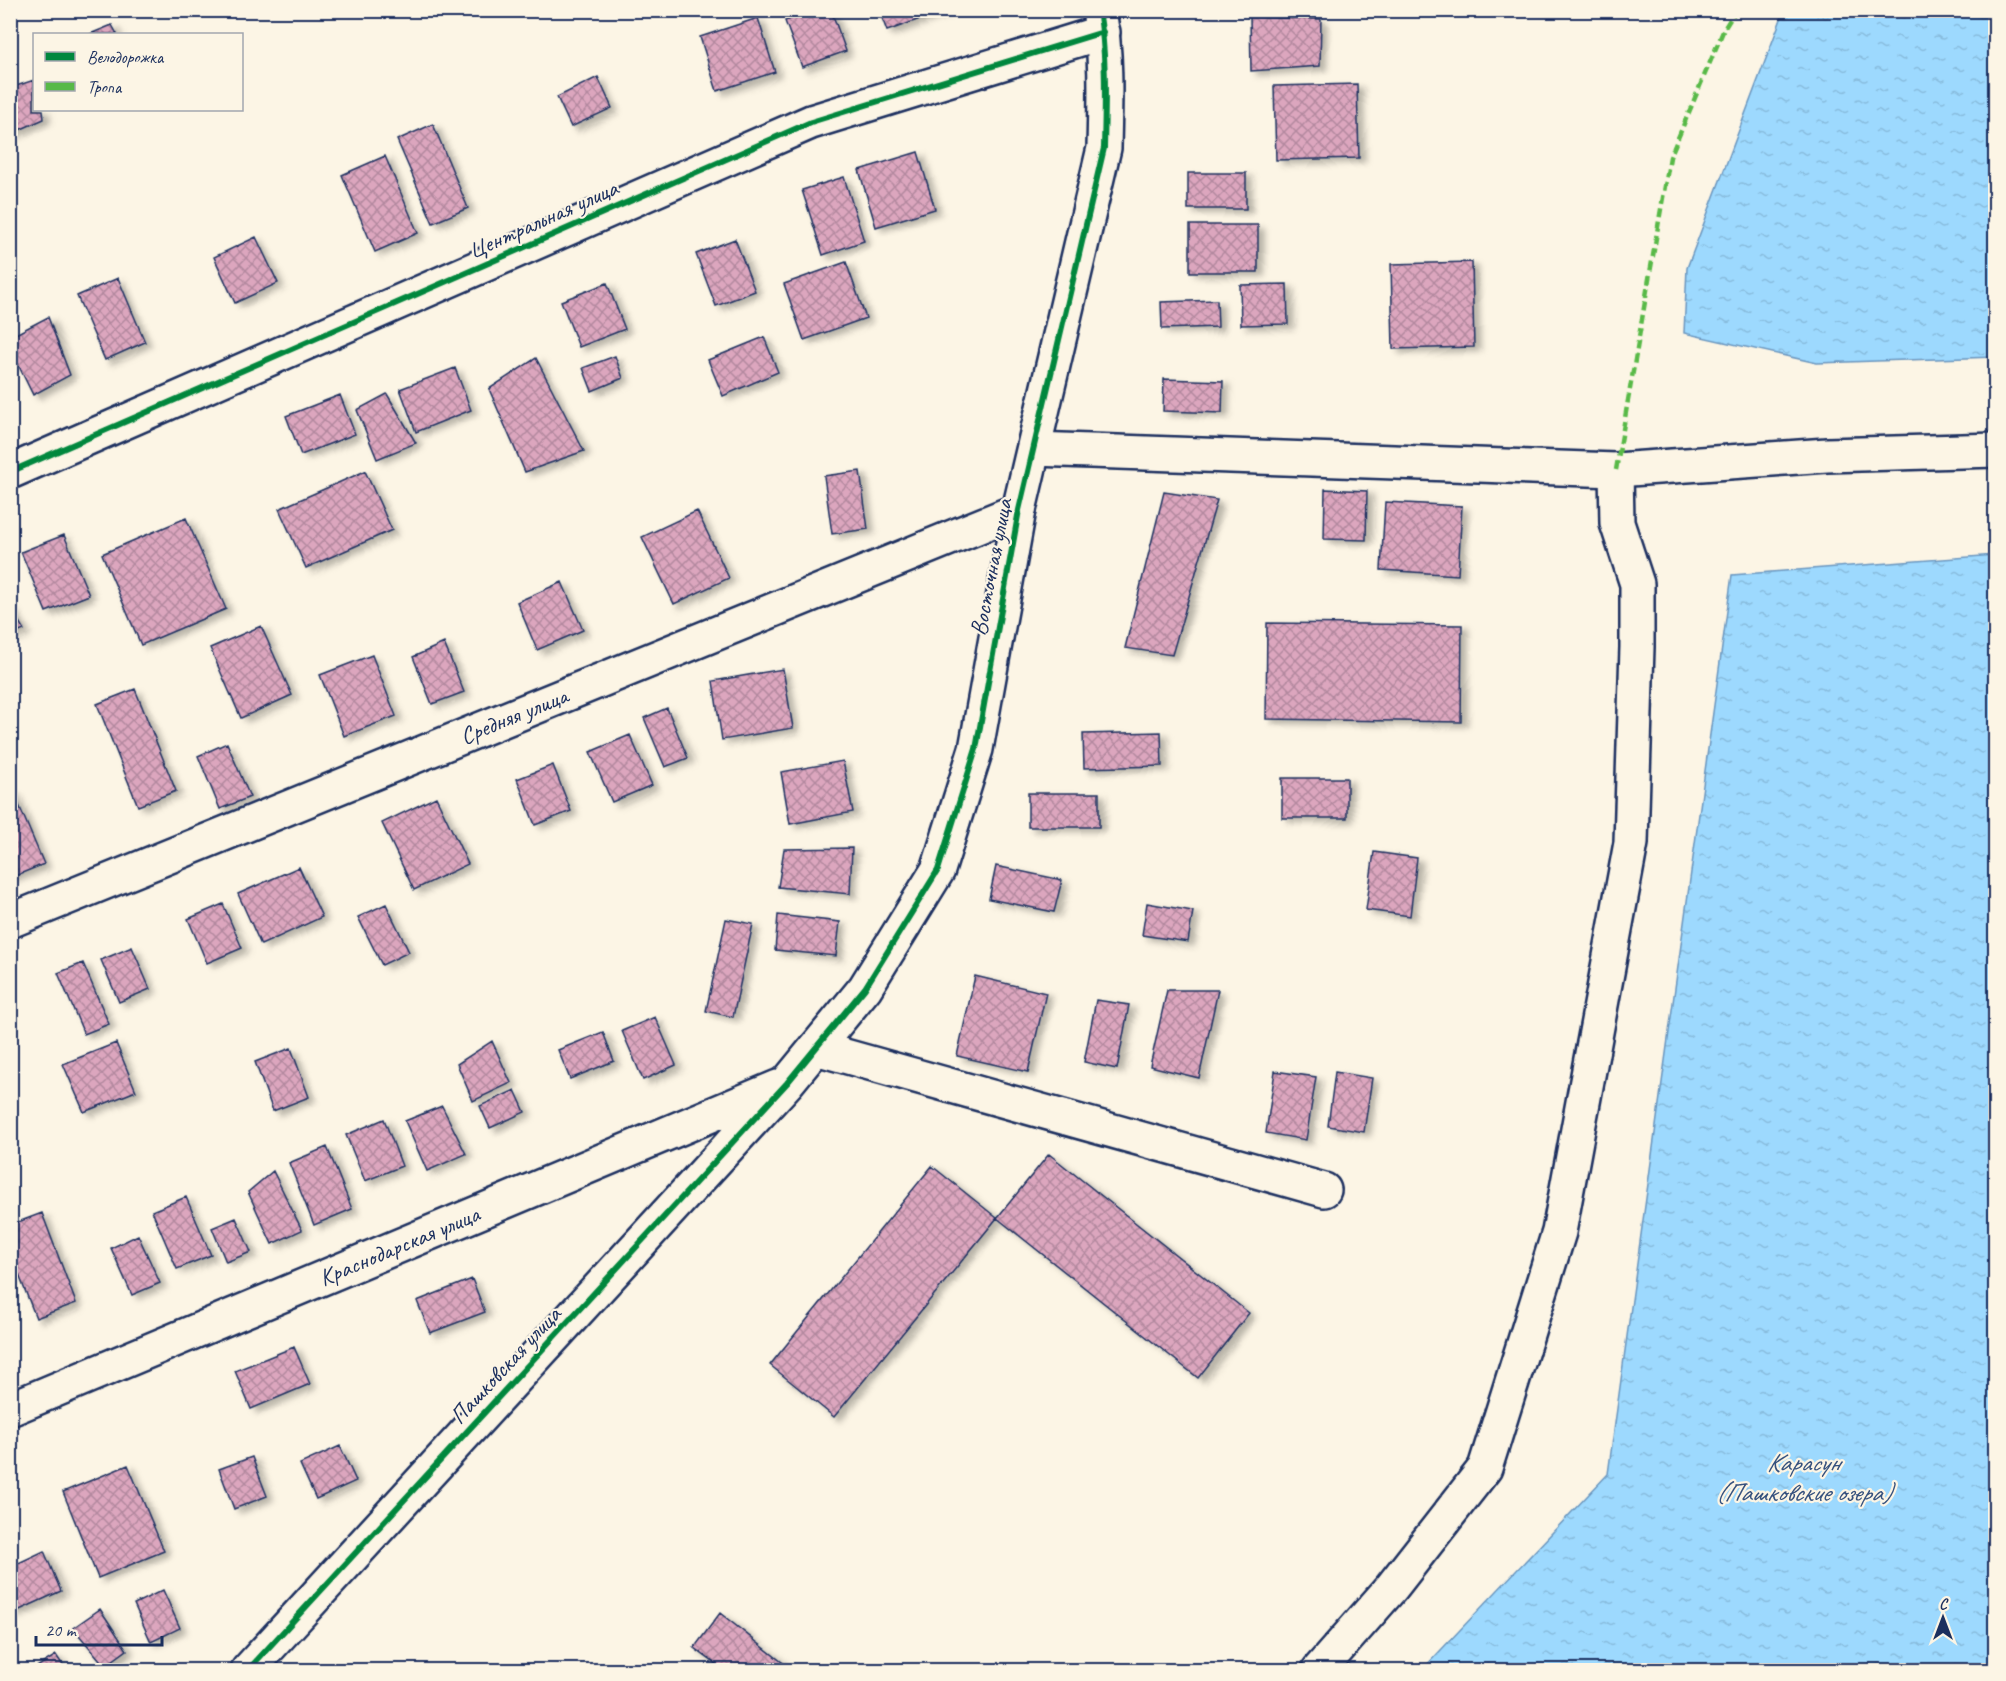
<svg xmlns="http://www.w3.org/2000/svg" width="2006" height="1681" viewBox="0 0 2006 1681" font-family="Caveat,sans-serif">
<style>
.water{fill:url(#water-ripples);stroke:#6995be;stroke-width:1.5}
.building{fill:url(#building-cross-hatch);stroke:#1b2f5e;stroke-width:1.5;filter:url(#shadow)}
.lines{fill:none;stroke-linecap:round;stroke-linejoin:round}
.minor-casing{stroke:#1b2f5e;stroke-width:38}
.minor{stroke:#fcf5e5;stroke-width:33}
.quiet{stroke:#58b947;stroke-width:4.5;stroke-dasharray:9 4.5;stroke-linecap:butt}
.cycleway-casing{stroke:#fcf5e5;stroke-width:10}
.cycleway{stroke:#00873e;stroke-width:6}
.labels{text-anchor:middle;stroke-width:4.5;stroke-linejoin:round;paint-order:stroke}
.street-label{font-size:24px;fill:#1b2f5e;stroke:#fcf5e5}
.water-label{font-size:26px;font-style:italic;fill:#35517e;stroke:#fcf5e5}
</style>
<defs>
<pattern id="water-ripples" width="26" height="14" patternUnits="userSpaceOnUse" patternTransform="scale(1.5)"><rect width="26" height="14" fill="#9dd9fe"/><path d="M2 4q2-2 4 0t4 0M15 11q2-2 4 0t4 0" fill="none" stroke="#87bbdc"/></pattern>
<pattern id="building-cross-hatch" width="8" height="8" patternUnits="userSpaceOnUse" patternTransform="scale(1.5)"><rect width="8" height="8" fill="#dca6be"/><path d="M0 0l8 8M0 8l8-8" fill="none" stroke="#b2889e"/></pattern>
<filter id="shadow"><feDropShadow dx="6" dy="4" stdDeviation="3" flood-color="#0004"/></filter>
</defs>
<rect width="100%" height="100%" fill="#fcf5e5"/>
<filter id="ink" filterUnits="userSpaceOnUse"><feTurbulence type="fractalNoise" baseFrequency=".0167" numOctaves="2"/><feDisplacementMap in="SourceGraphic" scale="12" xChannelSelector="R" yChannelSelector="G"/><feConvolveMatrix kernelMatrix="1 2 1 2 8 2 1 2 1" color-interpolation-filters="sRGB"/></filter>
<g filter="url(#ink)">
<!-- water -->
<path class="water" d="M1784,11h211v346l-178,6 -133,-30 3,-65z
M1995,555v1115h-573l186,-196 124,-899z"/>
<!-- building -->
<path class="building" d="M816,10h15l15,41 -44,16 -17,-46z
M879,10h66l-58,21z
M1250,17l71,2 -1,47 -69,5z
M758,18l17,54 -58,19 -17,-54z
M112,25l5,9h-27z
M598,77l14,31 -41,19 -14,-30z
M34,80v30h9l1,9 -34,15v-46z
M1357,84l2,74 -83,2 -2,-74z
M433,124l35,84 -35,15 -36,-83z
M918,152l17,57 -59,18 -17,-57z
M385,156l33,77 -43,19 -33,-77z
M1188,173h58v36h-58z
M844,177l20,64 -41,14 -21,-65z
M1190,225h68v47h-68z
M256,237l22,46 -43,20 -21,-46z
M735,239l20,52 -39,15 -20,-52z
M846,262l20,56 -62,22 -20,-56z
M1472,262l2,85 -81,2 -2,-85z
M118,278l27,64 -40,18 -28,-64z
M607,283l18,46 -46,18 -18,-46z
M1287,284l1,40 -47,1 -1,-40z
M1217,300l1,27 -56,2 -1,-27z
M48,317l22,58 -37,20 -23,-47v-11z
M764,337l14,35 -55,24 -15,-36z
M615,356l8,22 -31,13 -9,-23z
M536,358l48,93 -59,21 -36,-83z
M455,368l16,42 -55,22 -16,-43z
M1164,379l59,2 -1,32 -59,-2z
M387,394l29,49 -39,16 -20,-49z
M340,395l15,39 -54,21 -15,-39z
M365,471l27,59 -86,38 -27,-59z
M860,471l8,58 -36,5 -8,-58z
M1325,489l42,2 -1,49 -42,-1z
M1164,492l53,8 -45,155 -47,-7z
M1385,502l77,4 -4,69 -77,-5z
M697,511l32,67 -55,26 -32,-67z
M186,518l40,91 -85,36 -39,-91z
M64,535l25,60 -43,17 -25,-60z
M562,582l21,48 -46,20 -20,-48z
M10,607l14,23 -14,6z
M1267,623l195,2 -1,97 -195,-3z
M261,626l31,69 -51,23 -31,-70z
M444,643l20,49 -32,12 -19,-47z
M372,655l24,61 -52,20 -24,-61z
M783,669l10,59 -71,12 -9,-59z
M135,689l41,102 -38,15 -41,-102z
M667,708l21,50 -23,9 -21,-49z
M1161,732l1,34 -78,2 -1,-34z
M630,735l22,50 -40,17 -22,-50z
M227,743l23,54 -30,12 -22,-53z
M843,761l10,51 -63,12 -9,-52z
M553,765l18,46 -36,14 -18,-46z
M1282,778h65v40h-65z
M13,791l31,73 -34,14v-86z
M1028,793h71v34h-71z
M436,797l32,67 -54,26 -32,-67z
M852,848l-2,46 -72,-7 6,-38z
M1374,852l43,6 -7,58 -44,-6z
M996,866l66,14 -8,32 -65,-13z
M299,867l23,50 -61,28 -23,-51z
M1147,903l46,8 -5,31 -46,-7z
M223,904l19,44 -35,15 -19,-44z
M386,904l23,48 -27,13 -24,-48z
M778,915l62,7 -4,34 -61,-6z
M726,919l27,5 -20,93 -27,-6z
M132,947l18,42 -31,13 -18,-42z
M83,963l26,61 -25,10 -26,-61z
M975,976l71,17 -18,79 -71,-16z
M1167,990h51l-19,88 -49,-12z
M1096,1000l33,5 -12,64 -33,-7z
M655,1017l21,48 -33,15 -21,-49z
M603,1032l11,29 -44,18 -12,-29z
M492,1041l19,42 -38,18 -16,-37z
M116,1043l20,48 -52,21 -21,-48z
M291,1048l18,49 -36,14 -18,-49z
M1275,1071l41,6 -10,63 -40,-7z
M1335,1072l37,6 -8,54 -36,-6z
M515,1090l10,22 -35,16 -10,-22z
M442,1106l24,48 -39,17 -22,-50z
M384,1119l18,47 -37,15 -19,-46z
M327,1147l25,62 -38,16 -25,-62z
M1049,1154l200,159 -51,65 -201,-160z
M932,1166l65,52 -163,199 -64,-52z
M273,1171l29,59 -30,14 -24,-52z
M186,1197l25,58 -34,14 -25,-58z
M42,1213l34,90 -40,15 -26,-66v-27z
M236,1218l15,34 -25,10 -14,-34z
M138,1235l22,48 -28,12 -21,-47z
M472,1279l13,33 -55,21 -13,-32z
M294,1347l16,37 -59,25 -16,-38z
M340,1446l16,35 -40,18 -16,-35z
M252,1457l15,39 -33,13 -15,-40z
M128,1465l36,86 -66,27 -35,-86z
M44,1551l17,40 -48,22 -3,-7v-39z
M163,1590l17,38 -29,14 -17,-38z
M100,1609l27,41 -22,16 -32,-38z
M720,1613l72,57h-68l-30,-22z
M56,1655l10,15h-34z"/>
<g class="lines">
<defs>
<g id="minor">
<path d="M1034,449l582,21 211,-15 169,-5"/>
<path d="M10,472l801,-350 292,-90"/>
<path id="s1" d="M10,921l1009,-411"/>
<path d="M816,1048l508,142"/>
<path id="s2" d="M10,1409l768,-322"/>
<path d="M248,1670l539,-587 78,-95 73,-118 38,-121 43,-239 85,-362c1,-46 3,-92 -5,-138"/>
<path d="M1319,1670l73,-83 93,-119 74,-236 72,-389 6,-196v-63l-20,-61 -1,-53"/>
</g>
</defs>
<!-- minor casing -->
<use href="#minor" class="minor-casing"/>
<!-- minor -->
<use href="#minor" class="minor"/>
<!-- quiet -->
<path class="quiet" d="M1616,470l54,-313 54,-128 12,-19"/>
<defs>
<path id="cycleway" d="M10,472l801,-350 292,-90
M248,1670l539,-587 78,-95 73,-118 38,-121 43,-239 85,-362c1,-46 3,-92 -5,-138"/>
</defs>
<!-- cycleway casing -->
<use href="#cycleway" class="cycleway-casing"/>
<!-- cycleway -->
<use href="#cycleway" class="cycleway"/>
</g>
</g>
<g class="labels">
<!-- street labels -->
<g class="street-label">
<text transform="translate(543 219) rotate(-24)" y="8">Центральная улица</text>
<text transform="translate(991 567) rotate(-79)" y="8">Восточная улица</text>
<text dy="8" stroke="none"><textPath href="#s1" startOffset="544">Средняя улица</textPath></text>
<text dy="8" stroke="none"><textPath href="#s2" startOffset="422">Краснодарская улица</textPath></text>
<text transform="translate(505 1365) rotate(-47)" y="8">Пашковская улица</text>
</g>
<!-- water labels -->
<g class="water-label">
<text x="1803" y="1471">Карасун<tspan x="1803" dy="30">(Пашковские озера)</tspan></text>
</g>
</g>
<!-- margin -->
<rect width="2006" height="1681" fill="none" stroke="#fcf5e5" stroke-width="36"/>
<rect x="18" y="18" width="1970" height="1645" fill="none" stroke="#1b2f5e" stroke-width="2" filter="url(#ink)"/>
<!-- legend -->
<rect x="33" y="33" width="210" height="78" fill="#fcf5e5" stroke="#a2a6af" stroke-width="1.5"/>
<rect x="45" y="52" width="30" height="9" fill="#00873e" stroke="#a2a6af" stroke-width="1.5"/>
<text x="87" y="63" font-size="18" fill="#1b2f5e">Велодорожка</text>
<rect x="45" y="82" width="30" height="9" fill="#58b947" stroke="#a2a6af" stroke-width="1.5"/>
<text x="87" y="93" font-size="18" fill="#1b2f5e">Тропа</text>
<!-- north arrow -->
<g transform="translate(1943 1618)" stroke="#fcf5e5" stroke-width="4.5" paint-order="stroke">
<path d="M0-4.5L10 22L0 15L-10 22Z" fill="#1b2f5e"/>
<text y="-9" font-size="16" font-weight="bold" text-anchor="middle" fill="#1b2f5e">С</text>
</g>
<!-- scale -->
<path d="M36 1636v9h126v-9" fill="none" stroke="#1b2f5e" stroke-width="3"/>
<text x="45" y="1636" font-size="18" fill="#1b2f5e" stroke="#fcf5e5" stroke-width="4.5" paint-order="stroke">20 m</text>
</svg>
